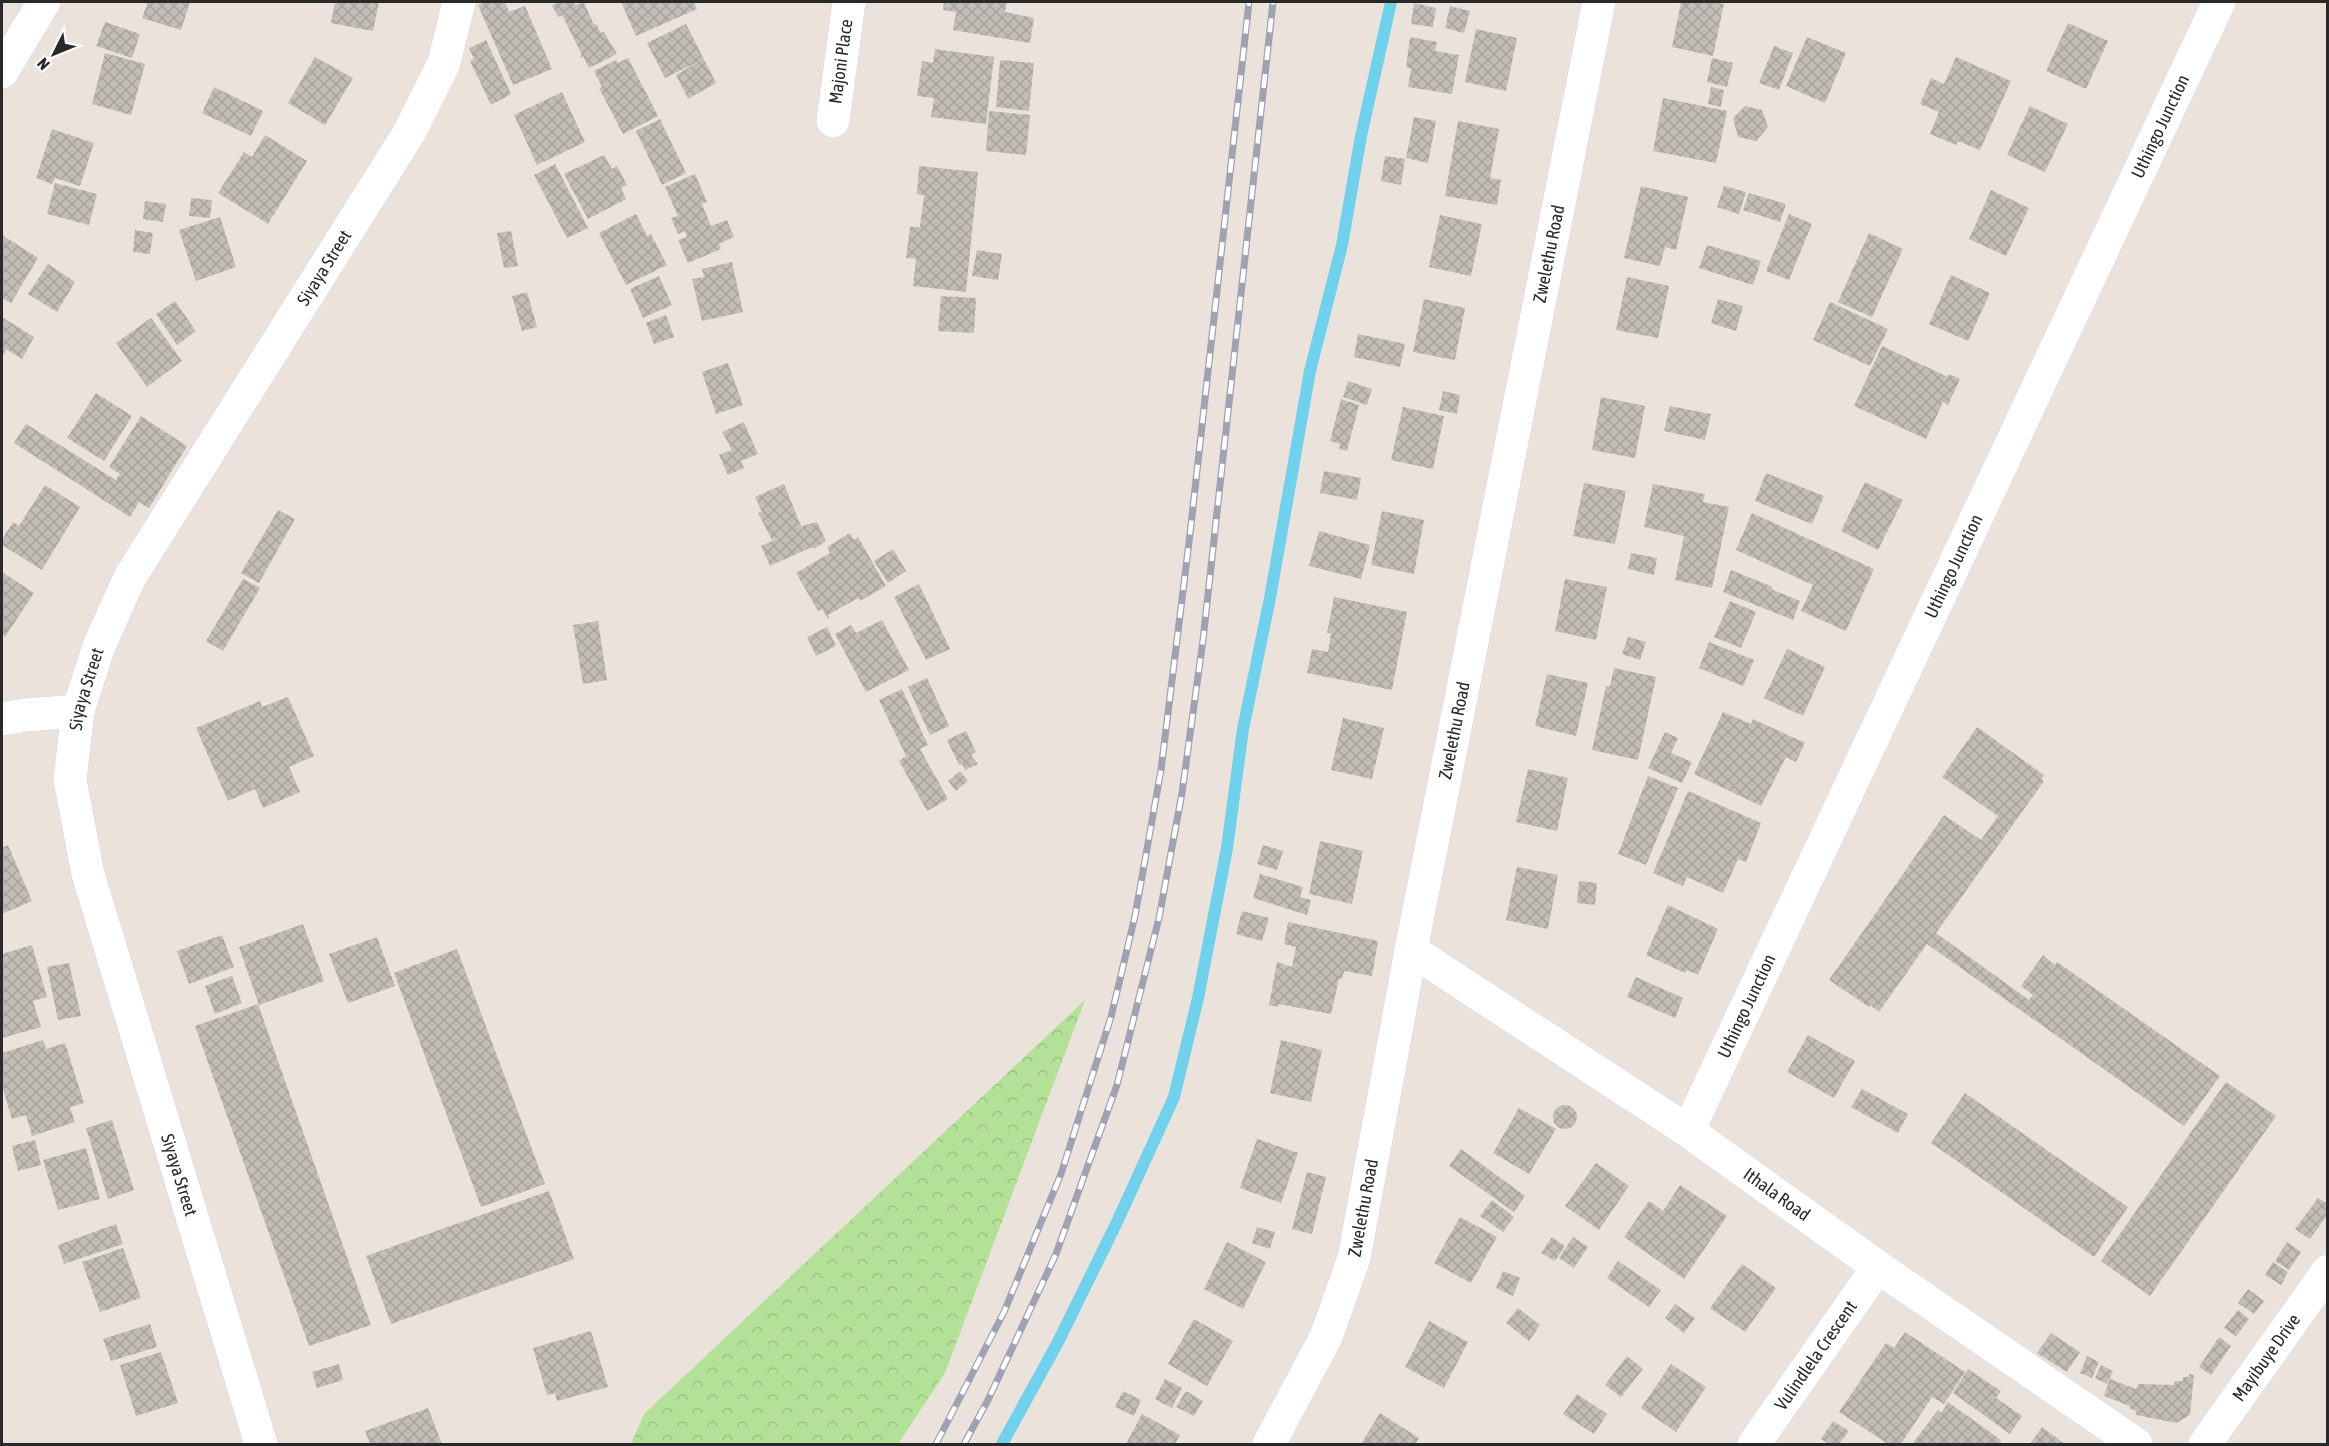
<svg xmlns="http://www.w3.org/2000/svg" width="2329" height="1446" viewBox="0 0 2329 1446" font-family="'Asap Condensed',sans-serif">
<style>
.forest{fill:url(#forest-crowns)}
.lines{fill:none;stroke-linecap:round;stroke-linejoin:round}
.stream{stroke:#6fd1eb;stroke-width:12}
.building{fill:url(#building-cross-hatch)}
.minor-casing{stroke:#d0d4e2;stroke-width:34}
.minor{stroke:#fff;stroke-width:33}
.rail-casing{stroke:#9ea2b3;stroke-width:7}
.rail{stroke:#fff;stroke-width:4.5;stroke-dasharray:14;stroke-linecap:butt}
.labels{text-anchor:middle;stroke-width:4.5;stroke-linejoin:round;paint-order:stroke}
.street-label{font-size:18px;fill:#292929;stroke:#fff}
</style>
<defs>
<pattern id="forest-crowns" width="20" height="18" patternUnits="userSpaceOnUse" patternTransform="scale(1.5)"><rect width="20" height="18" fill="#b4e198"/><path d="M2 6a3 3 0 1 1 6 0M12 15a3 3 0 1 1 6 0" fill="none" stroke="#9bc183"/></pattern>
<pattern id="building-cross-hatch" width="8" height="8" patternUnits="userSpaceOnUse" patternTransform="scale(1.5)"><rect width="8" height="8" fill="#c3bdb7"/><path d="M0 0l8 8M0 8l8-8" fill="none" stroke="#a8a29d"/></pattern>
</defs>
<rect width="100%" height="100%" fill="#ebe3db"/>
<!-- forest -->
<path class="forest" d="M1085,1000l-140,373 -47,71h-267l13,-30z"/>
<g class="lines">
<!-- stream -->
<path class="stream" d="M1002,1444l56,-102 59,-120 57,-125 24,-99 29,-150 16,-119 27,-131 40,-227 32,-126 19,-109 30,-134"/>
</g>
<!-- building -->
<path class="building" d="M148,2h42l-9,28 -39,-12z
M335,2h44l-6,29 -42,-8z
M485,2h20l4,10 16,-6 27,63 -39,16 -35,-80z
M560,2h14l1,3 9,-3 10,23 2,-1 5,9 3,-1 13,22 -28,14 -6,-12 -2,2 -1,-2 2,-1 -20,-40 -4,2 -6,-12z
M621,2h73l3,7 -61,27z
M944,2h63l-2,10 29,6 -4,25 -77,-13 3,-18 -13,-2z
M1681,2h32l11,2 -11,52 -41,-9z
M1414,3l22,5 -3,19 -22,-3z
M1450,6l20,5 -6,22 -19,-5z
M105,22l35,12 -8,24 -36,-12z
M2068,23l40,18 -22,48 -40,-18z
M686,24l30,59 -28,16 -12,-24 24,-14 -35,17 -18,-35z
M1476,29l41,9 -11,53 -41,-9z
M1410,37l27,5 -2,9 24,4 -7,39 -44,-7 3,-19 -5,-1z
M1807,37l39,16 -21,50 -39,-17z
M486,40l25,54 -20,11 -21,-44 4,-2 -5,-11z
M1774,46l19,7 -14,37 -20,-7z
M935,49l59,8 -8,67 -55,-7 3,-19 -17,-2 5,-35 11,2z
M105,53l40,11 -14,51 -39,-11z
M315,57l38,21 -28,47 -37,-22z
M1956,57l55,24 -31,69 -22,-9 -2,4 -26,-11 9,-22 -19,-8 11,-26 13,6z
M628,58l30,58 -35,18 -24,-46 3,-1 -8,-16 22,-11 2,3z
M1712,58l21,5 -6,24 -20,-5z
M1000,60l34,3 -5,48 -33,-4z
M214,87l49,24 -12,25 -49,-23z
M1711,87l13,3 -3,17 -13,-3z
M562,92l23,50 -48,23 -23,-50z
M1663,98l64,13 -11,52 -63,-12z
M1745,106l17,4 6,17 -12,14 -18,-4 -5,-19z
M2030,106l38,18 -23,48 -38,-17z
M989,111l41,4 -4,40 -40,-4z
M1414,117l22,4 -8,42 -22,-5z
M660,119l26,54 -24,12 -26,-54z
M1458,121l41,8 -9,49 11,2 -4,25 -52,-9z
M52,129l42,14 -14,43 -25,-8 -3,6 -16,-6z
M265,135l42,26 -39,63 -50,-31 26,-41 8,5z
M604,155l8,14 5,-3 10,19 -6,3 5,11 -38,20 -24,-45z
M1385,156l20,3 -4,26 -20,-4z
M555,164l33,64 -21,10 -33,-63z
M919,166l59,6 -12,120 -53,-6 3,-27 -10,-1 4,-31h10l4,-32 -7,-1z
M695,174l12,28 -5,2 9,22 16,-6 7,17 -15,7 2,5 -33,14 -10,-23 9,-3 -2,-6 -7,3 -7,-16 7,-2 -13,-29z
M55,183l42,11 -8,31 -42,-11z
M1641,186l47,11 -12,53 -11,-3 -5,19 -36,-8z
M1724,186l22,6 -7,22 -22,-7z
M1991,190l38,18 -23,48 -37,-17z
M1749,193l37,11 -6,18 -37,-12z
M191,198l21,2 -2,18 -21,-2z
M145,201l21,3 -3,18 -20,-3z
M636,214l11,22 4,-2 16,31 -41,20 -27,-52z
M1789,214l23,10 -23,56 -23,-9z
M1440,215l42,9 -11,52 -42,-9z
M220,217l16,50 -40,14 -17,-51z
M135,230l18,3 -3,21 -17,-2z
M511,231l7,35 -14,2 -7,-35z
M1869,233l34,16 -31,68 -34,-15z
M2,235l36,23 -27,45 -9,-5z
M1707,245l54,16 -8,24 -54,-17z
M977,250l25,4 -4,26 -26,-4z
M732,262l11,50 -41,9 -10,-42 12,-2 -2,-8z
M48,264l27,18 -18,30 -29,-18z
M1951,275l39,18 -22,48 -39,-17z
M659,276l13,29 -29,13 -13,-29z
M1627,277l42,9 -11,52 -42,-8z
M527,292l10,35 -15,4 -10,-35z
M941,296l35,2 -2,35 -36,-2z
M1424,299l41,9 -10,52 -42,-8z
M1718,299l25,7 -7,25 -25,-8z
M175,301l21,30 -19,14 -21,-31z
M1830,302l58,27 -18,37 -57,-26z
M666,315l8,22 -20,7 -8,-21z
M2,317l32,20 -12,22 -16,-10 -4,9z
M151,318l31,43 -35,26 -31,-44z
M1358,334l47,10 -5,23 -46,-10z
M1882,346l66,31 1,-3 11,5 -12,26 -5,-3 -17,37 -72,-33z
M728,363l15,42 -27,9 -14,-42z
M1348,381l24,8 -5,16 -24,-8z
M1443,391l17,4 -3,19 -18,-4z
M96,393l36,23 -28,45 -37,-23z
M1601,397l44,9 -10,52 -43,-8z
M1341,399l18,6 -12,46 -8,-2 1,-5 -10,-3z
M1670,406l41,8 -6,26 -41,-9z
M1403,407l41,9 -11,53 -42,-9z
M141,416l46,30 -38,62 -10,-6 -9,15 -116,-74 12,-19 90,56 4,-6 -11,-7z
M744,422l14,32 -17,7 3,7 -16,7 -9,-20 13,-5 -10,-18z
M1324,471l37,7 -4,22 -37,-7z
M1766,473l58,23 -12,28 -57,-23z
M1865,482l38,18 -25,50 -37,-19z
M1584,483l42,8 -11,53 -42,-8z
M784,484l19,47 -1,-5 15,-4 9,19 -12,8 -2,-2 -42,19 -9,-20 24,-11 -13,5 -14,-27 4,-1 -7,-15z
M1653,484l52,10 -2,8 26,5 -17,81 -37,-8 9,-44 -40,-9z
M45,485l35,22 -38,63 -40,-25v-5l11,-18 6,4z
M278,510l17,9 -36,64 -18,-10z
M1382,511l42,9 -10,54 -43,-9z
M1752,513l122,56 -28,62 -45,-20 12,-26 -77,-35z
M1319,531l51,14 -9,34 -52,-13z
M850,533l4,7 4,-3 28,49 -26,15 -2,-3 -30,17 2,3 -2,1 -6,-10 -4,2 -22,-38 34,-20 -3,-6z
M893,549l13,22 -18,12 -14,-22z
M1631,553l26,5 -3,17 -26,-6z
M1731,570l42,17 -2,2 29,12 -7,19 -70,-28z
M2,572l32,21 -29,44 -3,-3z
M243,579l17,9 -37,63 -17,-10z
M1565,579l42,8 -11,53 -41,-9z
M919,584l31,65 -24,11 -32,-63z
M1334,597l73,15 -15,78 -85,-17 5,-24 16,3 3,-19h-4z
M1730,601l26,11 -15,36 -27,-11z
M882,620l27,50 -43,22 -31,-58 16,-9 5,8z
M598,621l9,59 -24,4 -10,-59z
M827,627l9,19 -20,10 -9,-19z
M1628,637l18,5 -6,18 -18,-6z
M1709,642l45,18 -11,26 -44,-18z
M1787,649l38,18 -22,49 -39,-18z
M1614,668l42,9 -18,83 -46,-10 14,-64h4z
M1547,674l41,9 -12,53 -41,-10z
M927,678l22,48 -19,9 -22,-48z
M902,689l26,56 -8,4 28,50 -21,12 -28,-50 7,-5 -27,-56z
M288,697l26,59 -25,11 11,25 -37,16 -8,-19 -27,12 -32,-73 64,-27 2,6z
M1723,712l28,12 2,-5 52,24 -9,19 -10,-5 -25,49 -67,-32z
M1343,718l41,10 -12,51 -41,-9z
M1977,727l67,48 -3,4 3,2 -108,152 93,67 4,-5 -12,-9 22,-31 12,10 2,-3 163,114 -36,50 -257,-182 -48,68 -9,-7 -1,2 -40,-27 115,-165 37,25 17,-24 -56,-39z
M966,731l10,21 -5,3 7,9 -13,6 -3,-6 -3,1 -12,-25z
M1665,732l13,6 -7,15 21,9 -10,21 -34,-15z
M1528,769l40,9 -11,53 -41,-9z
M960,771l8,10 -12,10 -8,-10z
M1648,776l30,12 -32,77 -28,-11z
M1688,791l73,32 -15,39 -8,-3 -15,34 -36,-16 -4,9 -30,-13z
M1320,841l43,10 -11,53 -43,-10z
M8,845l24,56 -30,13v-66z
M1263,845l20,6 -6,19 -20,-6z
M1517,867l41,8 -10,54 -42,-9z
M1260,874l43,13 -3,10 11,3 -4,15 -54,-17z
M1579,881l18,2 -2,22 -18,-2z
M1668,905l50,24 -20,46 -11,-5 -2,3 -39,-18z
M1242,911l27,7 -7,23 -26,-7z
M1288,922l90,19 -6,35 -28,-5 -2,8h-3l-8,35 -52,-10 -1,3 -9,-2 8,-43 15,5 4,-20 -12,-3z
M303,924l21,57 -65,24 -20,-58z
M222,935l12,32 -45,17 -12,-33z
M377,937l18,49 -47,17 -19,-49z
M32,945l15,52 -14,4 8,26 -39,11v-84z
M457,949l88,235 -64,23 -87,-234z
M69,963l12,53 -23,4 -11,-53z
M232,976l10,27 -27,11 -10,-28z
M1636,977l47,21 -8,20 -48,-21z
M258,1004l113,321 -62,21 -114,-320z
M1808,1035l47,26 -21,37 -47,-26z
M43,1040l3,9 19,-6 19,60 -14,4 5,15 -43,14 -6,-21 -14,4 -10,-33v-33z
M1281,1040l41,10 -11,52 -41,-9z
M2226,1082l50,34 -126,180 -49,-35z
M1862,1089l46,25 -10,19 -47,-26z
M1965,1093l163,114 -34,50 -163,-114z
M1553 1117a12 12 0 1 1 24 0a12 12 0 1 1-24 0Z
M1519,1108l37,21 -27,45 -36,-21z
M112,1120l22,70 -26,9 -22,-71z
M1257,1139l41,14 -17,50 -41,-15z
M35,1140l6,25 -23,6 -6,-25z
M86,1148l14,51 -42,11 -15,-50z
M1461,1149l64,47 -11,16 -65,-46z
M1596,1163l33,23 -30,44 -34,-24z
M1307,1172l19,5 -14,57 -20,-5z
M1680,1185l47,31 -43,63 -60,-42 25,-36 14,10z
M549,1191l25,68 -183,65 -25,-68z
M2318,1198l10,6v10l-18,25 -15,-10z
M1492,1200l22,17 -11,15 -23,-16z
M1460,1217l37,20 -26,46 -37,-20z
M116,1224l7,20 -59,20 -6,-19z
M1257,1227l18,5 -5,17 -18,-6z
M1552,1237l13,9 -10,15 -14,-8z
M1573,1237l15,10 -14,21 -15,-10z
M1227,1242l39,20 -23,47 -39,-20z
M2287,1242l14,10 -12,18 -14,-9z
M123,1248l18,50 -41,14 -18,-50z
M1618,1261l43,29 -12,17 -42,-29z
M2273,1262l15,10 -7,13 -16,-10z
M1742,1264l34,24 -31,44 -35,-24z
M1503,1271l17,7 -7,18 -17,-8z
M2248,1289l16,12 -10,13 -16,-11z
M1675,1304l20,14 -11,15 -19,-15z
M1518,1308l22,17 -11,16 -23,-18z
M2238,1310l11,9 -13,17 -12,-8z
M1194,1319l39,22 -26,45 -39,-22z
M1429,1321l39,21 -24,46 -39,-21z
M150,1324l7,23 -46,14 -8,-22z
M591,1331l17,56 -51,14 -2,-8 -8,2 -14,-47z
M1905,1332l60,40 -21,32 -12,-7 -31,47h-13l-49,-32 47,-69 8,5z
M2051,1333l29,19 -13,20 -30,-19z
M2219,1337l12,9 -20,29 -12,-8z
M161,1352l17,51 -42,13 -16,-51z
M1627,1356l16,13 -22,28 -16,-12z
M2087,1356l12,6 -7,16 -12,-5z
M339,1364l4,16 -26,8 -5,-16z
M1671,1364l35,23 -30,45 -35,-24z
M2101,1365l12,6 -6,13 -12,-6z
M1968,1369l33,22 -5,7 26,18 -12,18 -57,-41z
M2189,1374l5,1 -4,40 -14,8 -40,-8v-4l-7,-3 1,-2 -26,-10 6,-17 26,10 2,-5 36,1 1,-4h8v-4h6z
M1165,1379l17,9 -10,20 -17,-9z
M1123,1391l18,9 -7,16 -19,-9z
M1186,1391l17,10 -9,15 -18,-9z
M1577,1394l30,20 -13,20 -31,-20z
M1948,1402l53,38 -1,2 3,2h-91l26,-34 3,3z
M428,1408l14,36h-72l-5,-13z
M1380,1413l39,25 -4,6h-54z
M1142,1414l38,21 -5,9h-49z
M1833,1421l16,10 -10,13h-10l-8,-5z
M2042,1427l23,17h-35z"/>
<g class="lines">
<defs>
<g id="minor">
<path d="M2,72l42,-70"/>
<path id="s1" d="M833,121l16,-119"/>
<path d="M2,719l23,-4 53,-4"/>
<path id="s2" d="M1411,950l277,181 190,136 258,177"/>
<path id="s3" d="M1688,1131l531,-1129"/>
<path id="s4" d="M261,1444l-173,-570 -18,-94 8,-69 21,-65 31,-69 279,-444 35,-70 15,-61"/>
<path id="s5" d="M1269,1444l57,-107 28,-79 57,-308 188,-948"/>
<path id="s6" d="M1754,1444l124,-177"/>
<path id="s7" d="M2205,1444l123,-173"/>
</g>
</defs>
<!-- minor casing -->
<use href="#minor" class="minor-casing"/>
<!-- minor -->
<use href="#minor" class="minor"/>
<defs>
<path id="rail" d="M936,1444l68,-132 57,-138 50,-157 24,-101 26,-146 29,-236 59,-532
M964,1444l24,-44 68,-146 61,-169 42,-167 23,-125 21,-153 70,-638"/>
</defs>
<!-- rail casing -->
<use href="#rail" class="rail-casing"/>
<!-- rail -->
<use href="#rail" class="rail"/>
</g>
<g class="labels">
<!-- street labels -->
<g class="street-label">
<text dy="6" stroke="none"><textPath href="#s1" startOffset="60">Majoni Place</textPath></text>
<text dy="6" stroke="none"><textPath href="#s3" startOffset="1110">Uthingo Junction</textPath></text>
<text dy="6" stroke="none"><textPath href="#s5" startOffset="1228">Zwelethu Road</textPath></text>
<text dy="6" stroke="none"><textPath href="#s4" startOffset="1270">Siyaya Street</textPath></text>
<text dy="6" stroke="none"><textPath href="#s3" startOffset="624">Uthingo Junction</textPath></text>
<text dy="6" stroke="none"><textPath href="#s4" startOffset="784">Siyaya Street</textPath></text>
<text dy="6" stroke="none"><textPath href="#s5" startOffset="742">Zwelethu Road</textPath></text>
<text dy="6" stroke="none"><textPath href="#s3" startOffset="138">Uthingo Junction</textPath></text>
<text transform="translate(179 1175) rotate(73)" y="6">Siyaya Street</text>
<text dy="6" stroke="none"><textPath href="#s2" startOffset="440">Ithala Road</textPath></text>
<text dy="6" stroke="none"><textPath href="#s5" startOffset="256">Zwelethu Road</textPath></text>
<text dy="6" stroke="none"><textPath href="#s6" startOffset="108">Vulindlela Crescent</textPath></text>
<text dy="6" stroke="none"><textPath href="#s7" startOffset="106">Mayibuye Drive</textPath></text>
</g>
</g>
<!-- border -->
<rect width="2329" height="1446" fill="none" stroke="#292929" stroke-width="6"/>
<!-- north arrow -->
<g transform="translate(54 54) rotate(227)" stroke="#ffffff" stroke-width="4.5" paint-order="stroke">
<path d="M0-4.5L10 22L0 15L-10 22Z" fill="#292929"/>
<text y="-9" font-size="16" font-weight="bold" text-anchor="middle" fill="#292929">N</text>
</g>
</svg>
